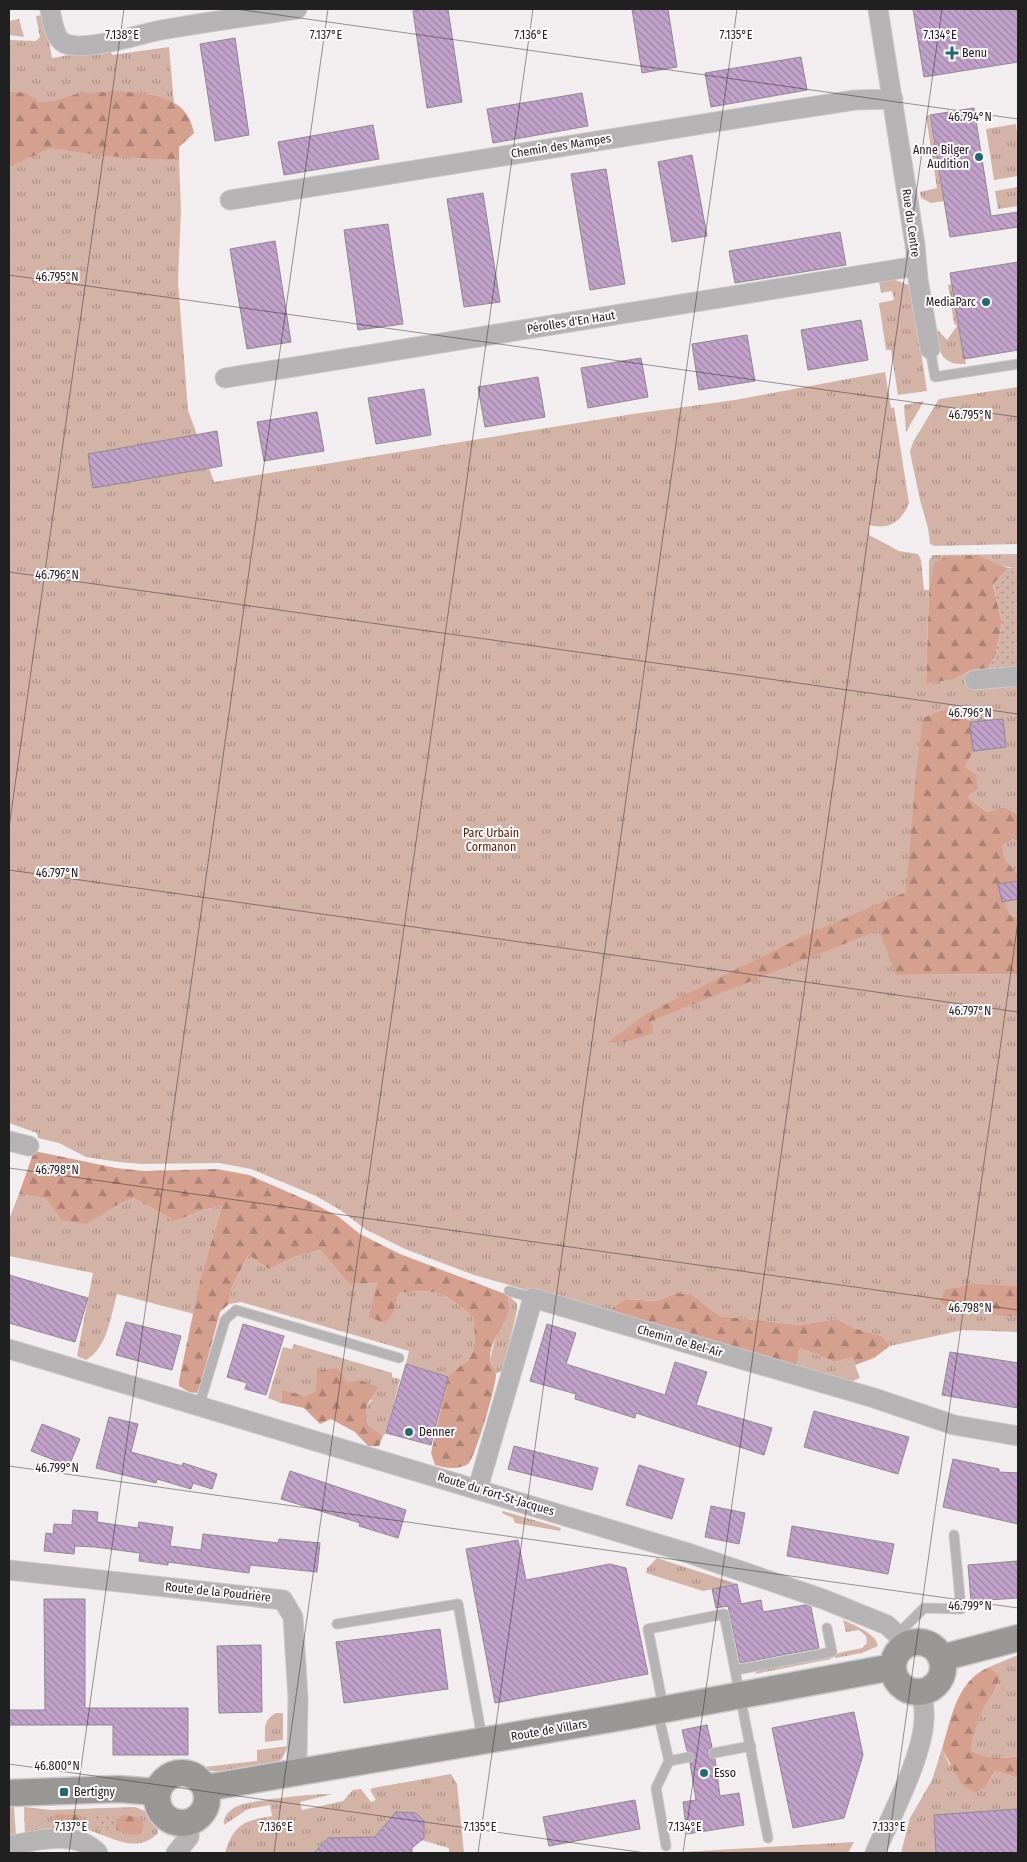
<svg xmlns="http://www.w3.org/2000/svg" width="1027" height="1862" viewBox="0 0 1027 1862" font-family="'Fira Sans Condensed',sans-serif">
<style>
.grass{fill:url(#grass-tufts)}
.forest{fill:url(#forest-firs)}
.garden{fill:url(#garden-dots)}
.building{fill:url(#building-back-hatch);stroke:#8d8a8d}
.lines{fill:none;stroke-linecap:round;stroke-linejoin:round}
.service-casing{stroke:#ccc8ca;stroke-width:11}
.minor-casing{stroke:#ccc8ca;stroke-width:21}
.secondary-casing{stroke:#ccc8ca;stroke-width:29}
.service{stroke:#b5b3b3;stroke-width:9}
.minor{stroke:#b5b3b3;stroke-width:19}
.secondary{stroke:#999696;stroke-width:26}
.ticks{fill:none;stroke:#212020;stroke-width:1;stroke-opacity:0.45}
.poi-dot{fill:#206975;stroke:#fffafd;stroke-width:2}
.labels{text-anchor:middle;stroke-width:4;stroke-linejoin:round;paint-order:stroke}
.poi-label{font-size:12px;fill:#212020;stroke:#fffafd;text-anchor:start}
.street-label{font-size:12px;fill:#212020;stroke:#fffafd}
.park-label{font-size:12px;fill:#591a00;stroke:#fffafd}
.ticks-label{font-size:12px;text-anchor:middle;fill:#212020;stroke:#fffafd;stroke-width:4;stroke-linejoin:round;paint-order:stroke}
</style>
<defs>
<pattern id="grass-tufts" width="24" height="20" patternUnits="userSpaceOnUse" patternTransform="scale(1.25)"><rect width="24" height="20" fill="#d4b3a7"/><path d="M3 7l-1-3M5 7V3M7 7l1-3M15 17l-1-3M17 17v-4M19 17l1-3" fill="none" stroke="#ac9188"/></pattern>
<pattern id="forest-firs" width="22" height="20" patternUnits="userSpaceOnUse" patternTransform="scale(1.25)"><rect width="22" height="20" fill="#d6a08e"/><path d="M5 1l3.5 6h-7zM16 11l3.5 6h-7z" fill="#ad8274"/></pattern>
<pattern id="garden-dots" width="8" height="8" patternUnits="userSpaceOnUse" patternTransform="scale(1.25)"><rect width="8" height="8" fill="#d4b3a7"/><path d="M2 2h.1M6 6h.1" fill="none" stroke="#ac9188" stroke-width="1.8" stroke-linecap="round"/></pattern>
<pattern id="building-back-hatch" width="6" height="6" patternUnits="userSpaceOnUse" patternTransform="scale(1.25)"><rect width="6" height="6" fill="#c2a2cb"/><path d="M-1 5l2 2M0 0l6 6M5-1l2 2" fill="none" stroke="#9d84a4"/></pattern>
</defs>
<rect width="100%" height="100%" fill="#f2edef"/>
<!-- grass -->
<path class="grass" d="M44,15l8,43 58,-10 2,7 57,-8 10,113 2,50 -3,72 10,128 26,72 419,-68 102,-14 150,-28 6,36 3,-1 15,96c-8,19 -19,27 -40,22v10l30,16 19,3 3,6 3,30h5v-30l4,-5 85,-1v14c-12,0 -22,-5 -34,-10 -21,-9 -40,18 -55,32l-3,94 29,-5 16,-9 47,1v143l-14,-7 -17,5 -20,-15 -4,-30 7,-45 -70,253 118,-1v358l-55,-2 -73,16 -8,-10 -28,-8 -17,-9 -39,6 -78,-9 -29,-22 -15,-1 -19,8 -32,-2 -19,14 -132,-38 -69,-26 -40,-20 -23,-18 -26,-15 -65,-27 -32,-6 -77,1 -23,-2 -33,-5 -27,-14 -21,-5 -1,-5 -28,-10v-1083l27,1 4,-4 -4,-21z
M19,19l5,18 -15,-2v-14z
M929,115l15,86 -13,2 -10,-5 -1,-6 17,-4 -11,-72z
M1016,124l2,18v34l-24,4 -8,-51z
M1018,187v19l-20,3 -3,-18z
M893,279l18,7 16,105 -29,4 -7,-45h-5l-7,-47 15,-3 -2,-9 -11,2 -2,-12z
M953,284l13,80c-26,1 -27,-13 -31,-35l1,-1 11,12 10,-14 -3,-3 -6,-38z
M1018,387v157l-83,2 -5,-2 -2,-16 -8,-28 -10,-48 3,-10 26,-43z
M924,401l-18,31 -2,-27z
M1012,839l6,2v33l-12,-13 -4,-15z
M1018,880v38l-8,-3 -7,-14 12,-12z
M19,1194l27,5 15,21 54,-14 19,-8 41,23 28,-11 19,-4 -21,70 -7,38 -77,-20c-7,24 -9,53 -31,66l-9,-4 16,-83 -84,-17v-37z
M320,1250l29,34 30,-1 -11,34 26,-6 5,-18c37,-5 47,0 75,25 0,13 3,34 -7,43 -7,6 -13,9 -19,16l-42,-13 3,-13 -168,-49 -12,2 3,-17 16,-32 21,14 28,-13z
M508,1295l9,8v7l-14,60 -7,4 -6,-14 5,-21 14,-30z
M294,1344l98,29v4l8,2 -14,54 -3,3 -15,-11 -2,-18 6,-7 -24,-17 -32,8 -11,5 -23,-5 -1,12 -13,-5 15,-51 9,2z
M800,1348l35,14 17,-5 8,21 -12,5 -51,-17z
M503,1511l58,17 -1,3 -45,-8 -2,-5 -11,-5z
M657,1558l80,26 -34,7 -57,-18 1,-5z
M843,1620c11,5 33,13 35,26l-16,7 -27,5 -1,-4 28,-6 5,-5 -1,-7 -7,-6 -13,2z
M831,1655v4l-76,15 3,-5z
M1018,1655v101c-15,3 -33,3 -47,-6 2,-14 5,-29 13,-42 7,-11 13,-18 16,-32l-11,-9z
M276,1713h7v27l-18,2c0,-14 -2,-22 11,-29z
M288,1746l-6,13 -7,4 -55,9 -15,-2 -1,-3 53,-6v-11z
M942,1749l7,15 37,22 9,-15 23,7v75h-117l9,-35 22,-38z
M451,1774l6,10 7,69h-15v-5l-28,-8 -9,7v6h-187c9,-29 18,-32 47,-37l-2,-11 -22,4 -24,16c-2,-10 10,-19 19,-21 22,-5 66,-10 89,-10l-32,8 2,8 41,-9 10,-11 8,-1 10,13 5,-2 -6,-10 3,-2z
M9,1807h5l2,29 -7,2z
M24,1807l27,3 84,-3c15,5 21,11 23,26 -26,27 -57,-6 -87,-6 -15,0 -31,4 -46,8z
M854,1842l-6,11h-183z"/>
<!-- forest -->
<path class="forest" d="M119,91c32,4 68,3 75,42l-15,14v13l-75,-4 -54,-8 -41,19v-75l17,1 13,9 15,-1 23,-7z
M977,555l31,13 -15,17 9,37 -6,31 -9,18 -16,-1 -16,9 -29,5 3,-94 5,-26 10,-7z
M955,706l15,16 3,29 -9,16 12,8 2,13 -11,9 20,15 17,-5 14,7v27l-6,-2 -10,7 4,15 12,13 -3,15 -11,12 6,14 8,3v56l-122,1 -17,-45 -228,91 3,12 -32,10 -14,-1 38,-28 162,-80 98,-42 10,-118 7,-56z
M34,1151l82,17 28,3 73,-2 32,6 62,27 28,15 21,17 40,20 108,41c0,4 2,11 1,15 -5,16 -20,32 -19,50 1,5 5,9 6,14 1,9 -21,85 -28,90 -9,6 -24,4 -33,1l-4,-12 17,-76c6,-7 12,-10 19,-16 10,-9 7,-30 7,-43 -28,-25 -37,-30 -75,-25l-5,18 -8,12 -18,-6 10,-34 -29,1 -29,-34 -23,6 -28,13 -21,-14 -16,32 -3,17 -9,8 -19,71 -4,10 -8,-1 -10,-6v-5l22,-105 21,-70 -19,4 -28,11 -41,-23 -19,8 -28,18 -26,-4 -15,-21 -27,-5z
M973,1284l45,2v30c-22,1 -43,-6 -66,-5l-12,-10 5,-11z
M676,1293l15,1 29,22 78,9 39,-6 17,9 28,8 8,10 -16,12 -19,7 -3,-8 -17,5 -35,-14 -3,18 -191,-53 19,-14 32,2z
M337,1368l11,15 11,-3 19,7 -12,20 2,18 15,11 -4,10h-11l-13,-14 -24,-13 -11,5 -16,-16 -23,-5 1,-13 23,6 11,-5 1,-20z
M989,1667l11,9c-3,13 -9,21 -16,32 -7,13 -11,28 -13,42 14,9 32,9 47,6v22l-23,-7 -9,15 -11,7 -14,-10 -19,-34c10,-33 14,-67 47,-82z
M55,1814l25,1 5,5 -5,5 -20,-1 -8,-4z
M124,1815l13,2 7,7 -4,10 -8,1 -15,-5 -3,-10z"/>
<!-- garden -->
<path class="garden" d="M1008,568h10v103h-31l9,-18 6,-31 -9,-38z
M105,1813l9,3 3,6 -5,7 -10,1 -7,-4 -1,-6 4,-5z"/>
<!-- building -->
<path class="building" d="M425,9h23l14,93 -35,6 -14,-97z
M632,9h36l9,58 -35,6z
M913,9h105v53l-94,15z
M235,38l14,97 -34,6 -15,-97z
M801,57l6,33 -96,17 -6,-34z
M582,93l6,33 -95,17 -6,-34z
M974,108l17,108 27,-4v15l-68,10 -20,-122z
M373,125l6,34 -95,16 -6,-33z
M692,155l15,81 -35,6 -14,-80z
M606,169l19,115 -35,6 -19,-116z
M483,193l17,109 -36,5 -17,-108z
M388,224l15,100 -45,6 -14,-100z
M840,232l6,33 -111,18 -6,-32z
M275,241l16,101 -44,7 -17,-100z
M1018,262v88l-54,9 -14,-86z
M861,320l7,40 -60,10 -7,-40z
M747,335l8,46 -56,9 -7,-46z
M641,358l7,39 -60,11 -7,-40z
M538,377l7,40 -60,10 -7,-40z
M424,389l7,46 -55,9 -8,-46z
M317,412l7,39 -60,10 -7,-39z
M217,431l5,35 -129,22 -5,-34z
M1003,719l3,28 -33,4 -3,-29z
M1018,881v18l-16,3 -4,-18z
M9,1275l79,23 -13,44 -66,-19z
M126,1322l55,14 -9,34 -56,-15z
M243,1324l41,12 -18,59 -21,-6 2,-6 -20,-6z
M547,1324l29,9 -10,31 99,31 10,-33 32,10 -11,33 76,23 -8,27 -128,-42 -1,5 -60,-19 1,-5 -46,-13z
M950,1352l68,11v45l-76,-13z
M406,1364l42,13 -17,68 -45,-12z
M814,1411l95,26 -11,37 -94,-27z
M109,1417l29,7 -7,28 51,14 1,-3 34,11 -5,15 -19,-6 -2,6 -34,-10 -1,4 -60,-15z
M42,1424l38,15 -11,27 -38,-15z
M514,1446l84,22 -6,22 -84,-21z
M953,1459l46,10v3l19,1v51l-75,-17z
M639,1465l45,14 -12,40 -46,-14z
M290,1471l116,39 -8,28 -39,-12 1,-3 -79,-24z
M711,1506l34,7 -6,31 -34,-7z
M73,1510l25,2 -1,10 41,6 1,-6 34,5 -3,19 31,4 2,-16 75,9 1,-4 41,4 -3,29 -67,-7 -1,8 -81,-11v3l-29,-4 1,-8 -45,-6 -20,-1 -1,8 -30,-3 2,-18 7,1 1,-10 18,1z
M792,1526l102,18 -6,30 -101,-18z
M518,1540l8,40 84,-16 16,4 22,106 -153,29 -29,-154z
M1018,1561v37l-47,3 -3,-36z
M737,1584l4,20 20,-4 2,12 42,-7 6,2 8,41 -79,15 -12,-57 -12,2 -4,-19z
M44,1599h41v109h103v47h-75v-30h-104v-15h36z
M440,1629l8,60 -104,14 -8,-61z
M261,1645l1,67 -43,1 -2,-67z
M854,1712l9,43 -19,63 -51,10 -21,-100z
M707,1725l5,22 -4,3v5l7,4 5,37 19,-3 5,32 -57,9 -4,-32 13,-2 -6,-37 5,-7 -2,-3 -6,-2 -5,-21z
M635,1800l5,29 -91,17 -6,-29z
M1018,1809v44h-82l-2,-38z
M396,1812l20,1 8,8v17l-12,10v5h-98l14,-15 47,-1z"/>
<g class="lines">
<defs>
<path id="service" d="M930,349l5,28 83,-13
M509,1291l24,7
M199,1406l26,-86 11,-10 163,48
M337,1624l121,-20 24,134
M897,1635l27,-27 37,1 -7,-74
M736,1670l96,-18 -5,-24
M663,1706l-15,-77 76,-15 44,224
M658,1713l11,48 -13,27 10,58
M714,1753l37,-7
M669,1761l20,-4"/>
<path id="minor" d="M50,9c2,10 4,29 14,34 19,10 76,-9 97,-13 45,-8 91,-14 136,-21
M878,9l37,236 3,34 12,70
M230,200l541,-87 84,-13 38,-1
M225,378l692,-112
M975,680l43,-4
M9,1141l20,5
M9,1349l676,203 138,47 64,26 20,19
M478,1488l55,-190 341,100 80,27 64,11
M9,1570l274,30 10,17 5,81 -1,59 3,15
M9,1846c27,-6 67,-17 89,7
M176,1853l13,-16 1,-15
M875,1853c16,-37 52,-103 49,-142 0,-7 -3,-13 -4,-19"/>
<path id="secondary" d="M893 1667a25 25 0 1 1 50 0a25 25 0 1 1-50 0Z
M941,1658l77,-20
M157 1798a25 25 0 1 1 50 0a25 25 0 1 1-50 0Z
M205,1788l423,-72 265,-49
M9,1793l109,-4 39,3"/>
</defs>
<!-- service casing -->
<use href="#service" class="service-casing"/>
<!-- minor casing -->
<use href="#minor" class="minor-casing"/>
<!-- secondary casing -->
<use href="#secondary" class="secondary-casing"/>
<!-- service -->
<use href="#service" class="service"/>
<!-- minor -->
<use href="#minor" class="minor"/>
<!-- secondary -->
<use href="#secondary" class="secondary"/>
</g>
<!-- ticks -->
<path class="ticks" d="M236,9l782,110M9,275l1009,142M9,572l1009,142M9,828l115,-819M9,870l1009,142M9,1168l1009,142M9,1466l1009,142M9,1764l637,89M69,1853l259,-1844M274,1853l259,-1844M478,1853l259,-1844M683,1853l259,-1844M887,1853l131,-932"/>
<!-- markers -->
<g class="poi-dot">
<path d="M949.5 45.5h5v5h5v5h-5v5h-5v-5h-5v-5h5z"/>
<circle cx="979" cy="157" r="5"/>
<circle cx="986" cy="302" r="5"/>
<circle cx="409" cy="1432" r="5"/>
<circle cx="704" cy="1773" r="5"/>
<rect x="59" y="1787" width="10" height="10" rx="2.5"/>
</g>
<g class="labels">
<!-- poi labels -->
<g class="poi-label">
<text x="962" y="57">Benu</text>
<text x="969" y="154" text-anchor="end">Anne Bilger<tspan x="969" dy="14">Audition</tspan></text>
<text x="976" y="306" text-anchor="end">MediaParc</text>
<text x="419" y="1436">Denner</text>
<text x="714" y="1777">Esso</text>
<text x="74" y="1796">Bertigny</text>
</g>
<!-- street labels -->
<g class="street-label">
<text transform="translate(561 146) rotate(-9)" y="4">Chemin des Mampes</text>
<text transform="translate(911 223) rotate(82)" y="4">Rue du Centre</text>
<text transform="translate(571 322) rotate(-9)" y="4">Pérolles d'En Haut</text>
<text transform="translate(680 1341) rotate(16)" y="4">Chemin de Bel-Air</text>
<text transform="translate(496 1494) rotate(17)" y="4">Route du Fort-St-Jacques</text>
<text transform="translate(218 1592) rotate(6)" y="4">Route de la Poudrière</text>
<text transform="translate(549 1730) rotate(-10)" y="4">Route de Villars</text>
</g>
<!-- park labels -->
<g class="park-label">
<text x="491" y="837">Parc Urbain<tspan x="491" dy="14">Cormanon</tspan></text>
</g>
</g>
<g class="ticks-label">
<text x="122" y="39">7.138°E</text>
<text x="326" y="39">7.137°E</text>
<text x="531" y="39">7.136°E</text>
<text x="736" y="39">7.135°E</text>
<text x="940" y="39">7.134°E</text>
<text x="970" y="121">46.794°N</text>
<text x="57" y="281">46.795°N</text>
<text x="970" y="419">46.795°N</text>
<text x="57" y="579">46.796°N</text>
<text x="970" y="717">46.796°N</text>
<text x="57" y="877">46.797°N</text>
<text x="970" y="1015">46.797°N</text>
<text x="57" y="1174">46.798°N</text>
<text x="970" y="1312">46.798°N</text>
<text x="57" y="1472">46.799°N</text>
<text x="970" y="1610">46.799°N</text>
<text x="57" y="1770">46.800°N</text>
<text x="71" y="1831">7.137°E</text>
<text x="276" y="1831">7.136°E</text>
<text x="480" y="1831">7.135°E</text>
<text x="685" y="1831">7.134°E</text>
<text x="889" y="1831">7.133°E</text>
</g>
<!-- border -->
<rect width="1027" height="1862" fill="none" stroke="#212020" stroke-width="20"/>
</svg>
